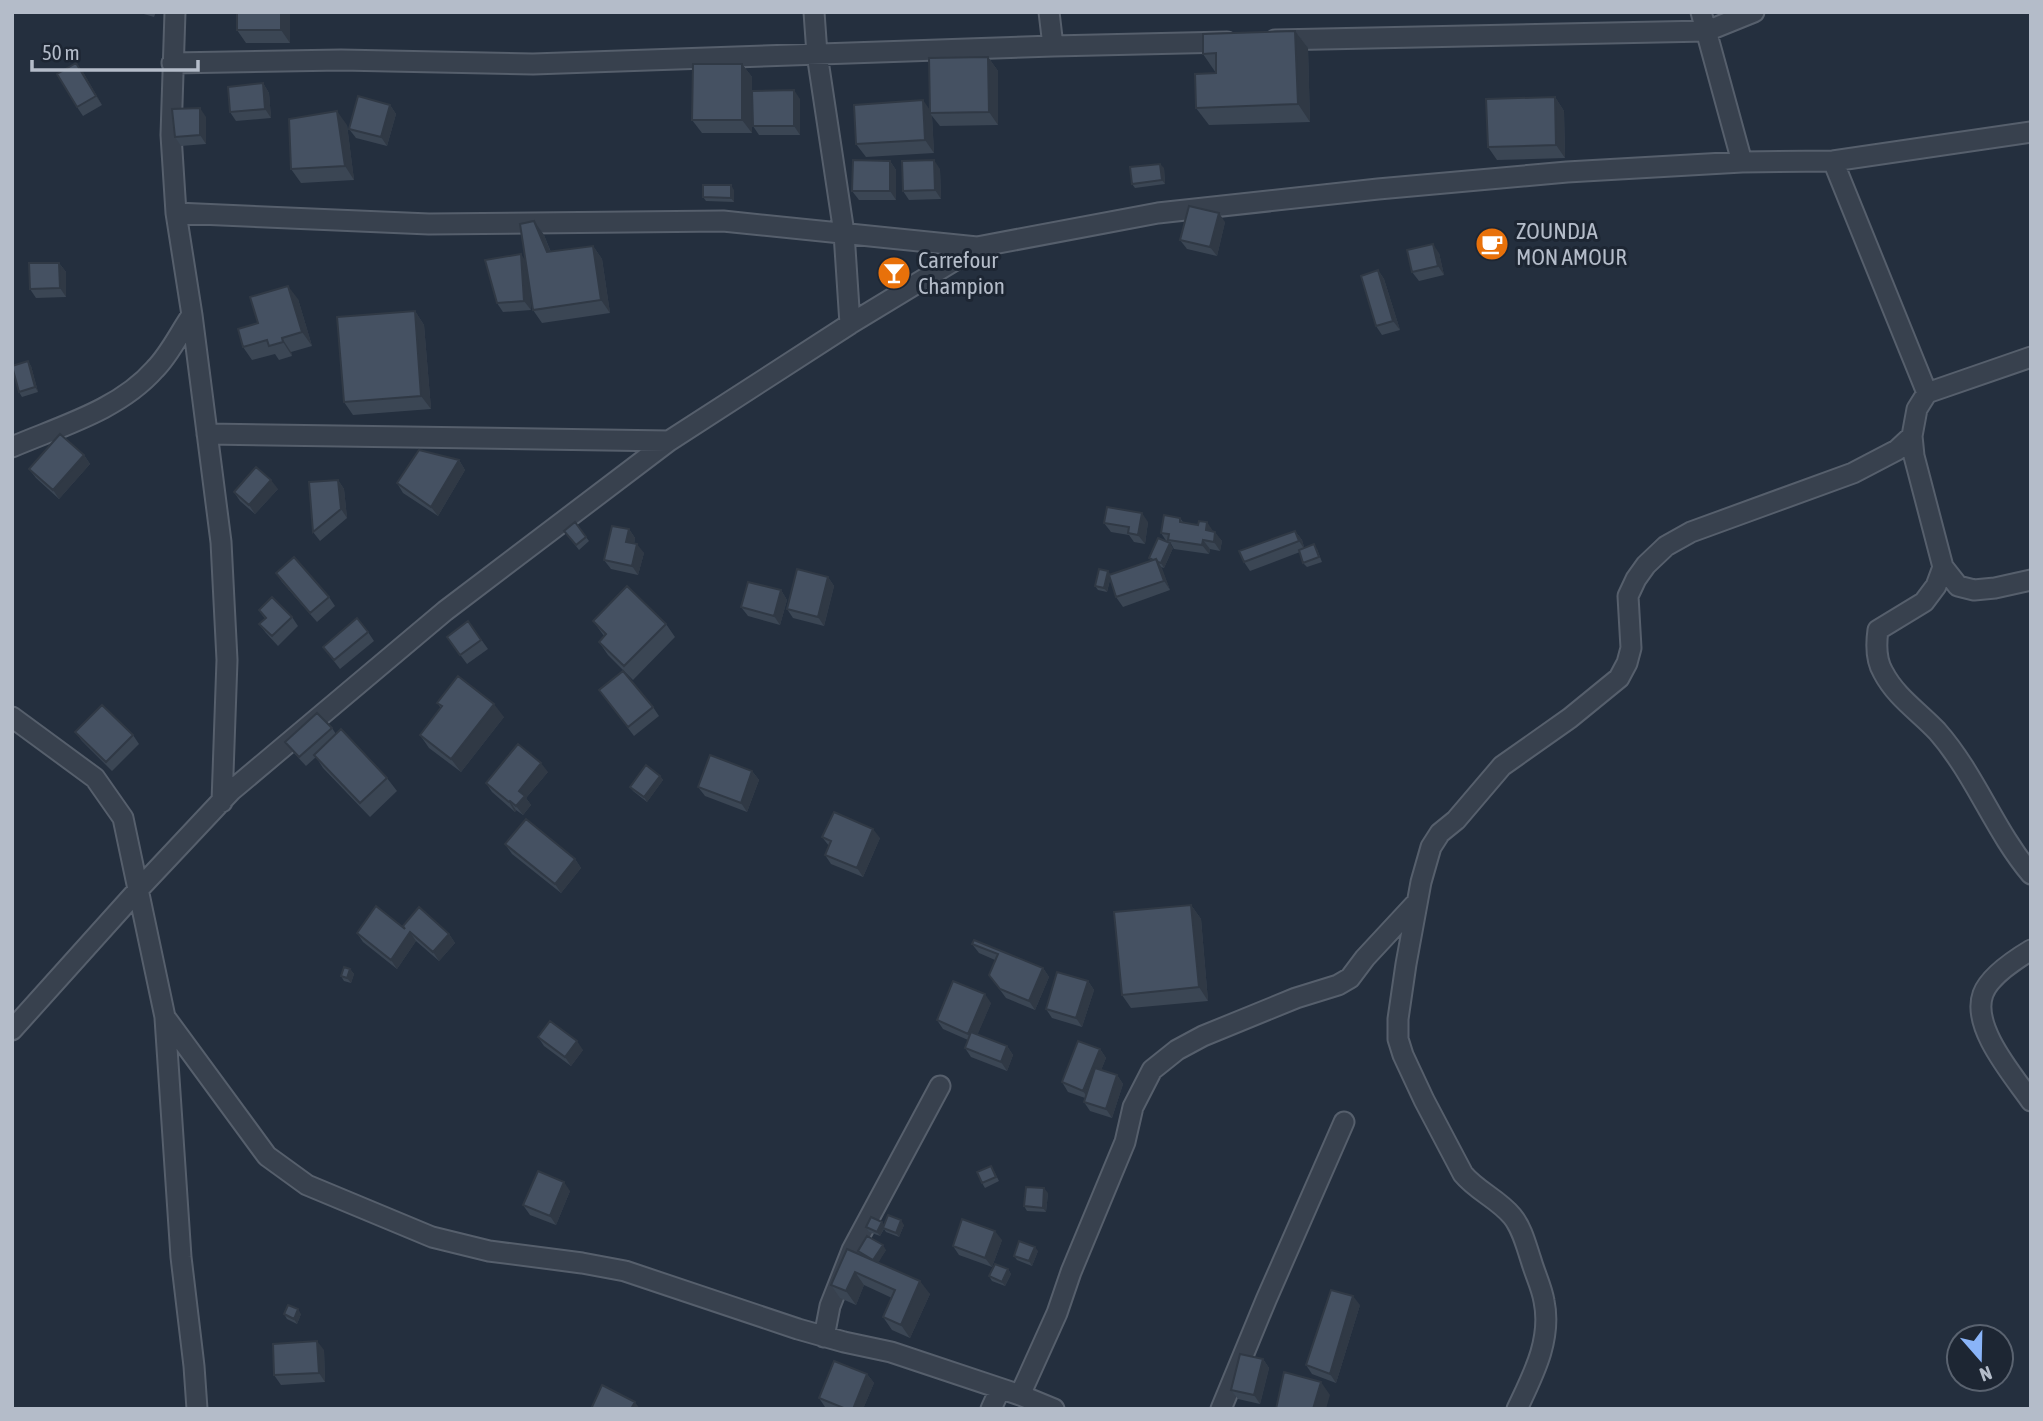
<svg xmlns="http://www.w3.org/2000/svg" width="2043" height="1421" viewBox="0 0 2043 1421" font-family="'Asap Condensed',sans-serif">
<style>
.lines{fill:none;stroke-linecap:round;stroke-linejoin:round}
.street-casing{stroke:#565f6c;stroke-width:23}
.street{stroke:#38414e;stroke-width:19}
.wall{fill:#3b4654}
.shaded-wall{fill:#303945}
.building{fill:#455162;stroke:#303945;stroke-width:2}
.labels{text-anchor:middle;stroke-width:6;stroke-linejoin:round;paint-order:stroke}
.poi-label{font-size:23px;fill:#b4bcc9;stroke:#1d2633;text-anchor:start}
</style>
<rect width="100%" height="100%" fill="#242f3e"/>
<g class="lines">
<defs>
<path id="street" d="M175,12l-4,123 5,78 16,102 29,227 6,118 -5,142
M814,12l3,42 27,179 6,91
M1049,12l4,34
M1701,12l41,150
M1275,40l432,-9 47,-19
M172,63l169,-3 192,4 520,-18 174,-4
M1833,161l94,232
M176,213l253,11 294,-3 254,26
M2031,357l-104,36 -10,16 -5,27 2,20 29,111 15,19 16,4 21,-2 36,-8
M207,434l462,7
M12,447c49,-21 107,-37 143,-78 15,-15 25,-37 37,-54
M1943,567l-7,19 -12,16 -46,28c-2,14 -2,30 5,42 13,25 35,39 54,59 38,43 57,99 94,143
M12,717l83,61 28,40 42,199 102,139 40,29 125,52 57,14 93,12 43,8 173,58 46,13 47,10 129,43 34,14
M2031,950c-15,9 -42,27 -48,44 -12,33 30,81 48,107
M165,1018l16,239 13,109 3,43
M12,1030l125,-139 94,-100 214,-180 224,-170 181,-117 127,-77 181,-34 220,-24 189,-17 175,-10 91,-1 198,-29
M824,1337l6,-31 22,-56 88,-164
M1020,1395l37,-82 14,-41 54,-130 8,-35 19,-37 25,-20 26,-14 93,-38 42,-13 12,-7 15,-20 52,-56
M991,1409l9,-20
M1221,1409l45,-109 78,-178
M1517,1409c16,-34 35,-69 27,-108 -2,-13 -9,-27 -13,-41 -5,-15 -9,-32 -19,-44 -14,-17 -35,-25 -49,-42l-39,-74 -21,-45 -5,-16v-20l8,-55 15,-82 10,-35 9,-14 16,-13 46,-54 68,-48 49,-40 8,-15 4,-15 -3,-52 8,-17 10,-14 20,-19 25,-14 162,-59 44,-23 15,-14"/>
</defs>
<!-- street casing -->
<use href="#street" class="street-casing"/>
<!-- street -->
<use href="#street" class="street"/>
</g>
<!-- wall -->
<path class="wall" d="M137,12h19l-2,5z
M237,12h53v31h-44l-9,-13z
M1295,31l13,17 2,74 -101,3 -13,-17 20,-35 -13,-19z
M988,57l10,14v54l-58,1 -8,-10 2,37 -68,4 -10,-13 74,-33z
M742,64l10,13v56h-50l-10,-13z
M83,72l19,33 -19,11 -6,-9z
M263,83l6,10 2,25 -35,3 -6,-9z
M1555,97l9,14 1,47 -68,2 -9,-13z
M800,99v36h-41l-6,-9z
M390,105l6,9 -9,32 -31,-8 -7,-9z
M206,117v27l-25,2 -6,-9z
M347,125l7,55 -53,3 -10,-14z
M890,161l6,9v30h-37l-7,-9z
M1164,168l1,16 -30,4 -3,-4z
M940,169l1,30 -32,1 -6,-9z
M734,190v12l-28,-1 -3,-4z
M534,221l10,14 7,17 42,-6 9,13 8,54 -68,10 -9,-13 -4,-26 2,26 -28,2 -6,-9 28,-43z
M1225,222l-8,34 -30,-7 -7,-9z
M1439,253l5,22 -25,6 -7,-9z
M59,263l7,9v25l-30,1 -6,-9z
M1378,270l6,9 16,51 -18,5 -6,-9z
M298,299l14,47 -21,6 1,4 -13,4 -4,-6 -23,6 -9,-13 15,-24z
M415,311l9,14 7,84 -78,6 -9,-13z
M28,361l3,5 7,26 -16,5 -3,-5z
M84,455l6,9 -31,35 -23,-21 -7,-9z
M459,460l6,10 -27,46 -35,-23 -6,-10z
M338,480l6,9 3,29 -27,23 -7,-9z
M278,489l-23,25 -15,-13 -6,-9z
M1180,518l3,4 30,9 9,10 -2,10 -10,-2 -1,5 -35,-5 -4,-7h-3l-6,-9z
M1148,522l-3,22 -11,-2 -5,-7 -18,-3 -7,-9z
M629,529l6,9 -1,6 10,9 -6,22 -27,-6 -7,-9z
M564,531l22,6 3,4 -10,9z
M1295,531l7,9 2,7 13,2 5,13 -15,5 -4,-4 -3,-11 -50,19 -6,-9z
M1173,548l-9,20 -3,-1 9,23 -47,17 -7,-10 -6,-17 -3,12 -9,-2 -3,-4 56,-25 -2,-3z
M276,573l53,24 6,9 -18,16 -35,-40z
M828,577l6,9 -10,40 -31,-8 -6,-9z
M781,590l6,10 -7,25 -32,-9 -7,-9z
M259,610l33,7 6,9 -20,20 -12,-13 -7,-9 6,-5z
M468,621l20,28 -21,15 -20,-27z
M593,621l73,3 9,13 -42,43 -25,-25 -9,-13 5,-6z
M368,632l6,9 -34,28 -17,-22z
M599,690l54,17 6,9 -25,20z
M437,703l67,14 -43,55 -32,-24 -9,-13 21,-27z
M332,728l4,6 51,44 10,13 -27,26 -47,-49 -7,-11 -10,9 -14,-15 -7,-9z
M75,732l58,3 6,9 -27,27 -30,-30z
M752,771l7,9 -12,32 -42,-16 -7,-9z
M548,772l-22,26 5,7 -8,10 -7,-5 -1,2 -23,-20 -6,-9z
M660,776l3,4 -16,22 -14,-11 -3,-4z
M822,837l58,1 -17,39 -32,-13 -6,-9 4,-9z
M505,844l70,15 6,9 -20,25 -49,-39z
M1191,905l10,14 7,82 -77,7 -9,-13z
M405,929l44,5 6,9 -16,18 -23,-20 -19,28 -34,-27 -6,-9z
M972,944l71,24 6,9 -14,33 -29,-12 -17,-23 6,-15 -16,-7z
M350,969l4,5 -3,9 -7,-2 -3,-5z
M1088,981l6,9 -12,37 -30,-9 -6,-9z
M991,1003l-14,32 30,11 6,9 -6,16 -36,-14 -6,-9 3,-8 -25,-11 -6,-9z
M538,1037l45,13 -12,16 -27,-20z
M1100,1049l6,9 -5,12 16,5 6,9 -11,34 -22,-7 -6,-9 1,-4 -17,-6 -6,-10z
M994,1171l5,10 -14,7 -3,-5z
M570,1191l-14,34 -26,-10 -7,-10z
M1048,1193l-2,19 -19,-1 -3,-5z
M882,1222l2,3h20l-5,12 -13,-5 -2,-3 -4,7 -11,-4 -3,-5z
M1002,1240l-10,27 -33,-12 -6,-9z
M886,1250l-8,12 52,32 -20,44 -18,-8 -9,-13 9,-19 -28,-13 -8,20 -16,-7 -9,-13 29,-31 -2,-3z
M1038,1251l-6,15 -15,-6 -3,-4z
M1008,1269l3,5 -6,12 -13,-5 -3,-5z
M1360,1305l-24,78 -24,-9 -6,-9z
M284,1314h17l-4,10 -10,-5z
M324,1350l1,32 -44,3 -7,-10z
M1263,1359l6,9 -9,36 -22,-5 -7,-9z
M867,1374l7,9 -11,26h-33l-5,-2 -6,-9z"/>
<!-- shaded-wall -->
<path class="shaded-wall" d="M281,12h9v31l-9,-13z
M1295,31l13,17 2,74 -12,-18z
M988,57l10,14v54l-9,-13z
M76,63l7,9 19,33 -6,-9z
M742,64l10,13v56l-10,-13z
M263,83l6,10 2,25 -6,-9z
M794,90l6,9v36l-6,-9z
M1555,97l9,14 1,47 -9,-13z
M923,100l9,13h-2l2,3 2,37 -9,-13z
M390,105l6,9 -9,32 -6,-9z
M200,108l6,9v27l-6,-9z
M337,111l10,14 7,55 -9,-14z
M934,160l6,9 1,30 -6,-9z
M890,161l6,9v30l-6,-9z
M1160,164l4,4 1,16 -3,-4z
M731,185l3,5v12l-3,-4z
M1219,213l6,9 -8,34 -7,-9z
M534,221l10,14 12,31 -9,-14z
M1433,244l6,9 5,22 -6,-9z
M593,246l9,13 8,54 -9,-13z
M521,254l6,9 4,47 -7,-9z
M59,263l7,9v25l-6,-9z
M1378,270l6,9 16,51 -7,-9z
M288,286l10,13 14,47 -10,-14z
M415,311l9,14 7,84 -10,-13z
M282,338l9,14 1,4 -9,-14z
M28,361l3,5 7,26 -3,-5z
M84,455l6,9 -31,35 -6,-9z
M459,460l6,10 -27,46 -7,-9z
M271,480l7,9 -23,25 -6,-9z
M338,480l6,9 3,29 -6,-9z
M1142,513l6,9 -3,22 -7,-9z
M1207,522l6,9 -7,-1z
M629,529l6,9 -2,13 -7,-9z
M1295,531l7,9 3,10 -6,-9z
M1215,532l7,9 -2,10 -6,-9z
M1203,540l7,9 -1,5 -7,-9z
M1170,543l3,5 -9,20 -3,-5z
M637,544l7,9 -6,22 -6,-9z
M1156,559l6,9 8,22 -6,-9z
M1108,571l3,4 -4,17 -3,-4z
M828,577l6,9 -10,40 -6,-9z
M781,590l6,10 -7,25 -6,-9z
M494,704l10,13 -43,55 -10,-13z
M541,763l7,9 -22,26 5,7 -8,10 -7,-9 3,-15z
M752,771l7,9 -12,32 -6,-9z
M660,776l3,4 -16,22 -3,-5z
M510,801l6,9 -1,2 -6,-10z
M873,829l7,9 -17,39 -6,-9z
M575,859l6,9 -20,25 -6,-9z
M1191,905l10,14 7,82 -9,-14z
M410,932l6,9 -19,28 -6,-9z
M449,934l6,9 -16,18 -6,-9z
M1043,968l6,9 -14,33 -6,-9z
M350,969l4,5 -3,9 -4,-5z
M1088,981l6,9 -12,37 -6,-9z
M985,994l6,9 -17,40 -6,-9z
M577,1041l6,9 -12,16 -6,-9z
M1007,1046l6,9 -6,16 -6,-9z
M1100,1049l6,9 -17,42 -6,-9z
M1117,1075l6,9 -11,34 -6,-9z
M564,1182l6,9 -14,34 -6,-9z
M1044,1188l4,5 -2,19 -3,-4z
M901,1220l3,5 -5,12 -3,-4z
M882,1222l3,4 -5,10 -3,-4z
M995,1231l7,9 -10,27 -7,-9z
M883,1245l3,5 -9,15 -4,-5z
M1035,1247l3,4 -6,15 -3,-5z
M1008,1269l3,5 -6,12 -3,-4z
M855,1272l9,13 -8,20 -10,-14z
M920,1281l10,13 -20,44 -9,-13z
M1353,1296l7,9 -24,78 -6,-9z
M298,1309l3,5 -4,10 -3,-5z
M317,1341l7,9 1,32 -6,-9z
M1263,1359l6,9 -9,36 -6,-9z
M867,1374l7,9 -11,26h-10z
M1321,1382l9,13 -4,14h-13z
M635,1402l5,7h-9z"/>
<!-- building -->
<path class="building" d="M237,12h44v18h-44z
M1295,31l3,73 -102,4 -1,-34 21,-1v-20l-13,1v-20z
M988,57l1,55 -59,1 -1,-55z
M76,63l20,33 -19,11 -20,-33z
M693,64h49v56h-50z
M263,83l2,26 -35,3 -2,-25z
M794,90v36h-41l-1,-35z
M358,96l32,9 -9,32 -32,-8z
M1555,97l1,48 -68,2 -2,-48z
M923,100l2,40 -69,4 -2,-39z
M200,108v27l-25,2 -3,-28z
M337,111l8,55 -54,3 -2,-50z
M853,160l37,1v30h-38z
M934,160l1,30 -32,1 -1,-30z
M1160,164l2,16 -30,4 -2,-17z
M703,185h28v13l-28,-1z
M1189,206l30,7 -9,34 -30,-7z
M534,221l13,31 46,-6 8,54 -68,10 -13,-86z
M1433,244l5,22 -26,6 -5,-22z
M521,254l3,47 -27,2 -12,-43z
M29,263h30l1,25 -30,1z
M1378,270l15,51 -17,5 -15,-50z
M288,286l14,46 -20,6 1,4 -14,4 -2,-6 -24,7 -5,-18 20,-6 -8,-26z
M415,311l6,85 -77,6 -7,-85z
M28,361l7,26 -16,5 -7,-26z
M60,434l24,21 -31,35 -24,-21z
M419,450l40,10 -28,47 -34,-24z
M256,467l15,13 -22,25 -15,-13z
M338,480l3,29 -28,23 -4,-50z
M1107,507l35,6 -4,22 -10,-2 1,-6 -25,-4z
M1164,515l16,3v4l18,3 1,-4 8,1 -1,8 9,2 -1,10 -11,-2 -1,5 -34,-5 1,-6 -8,-1z
M575,522l11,15 -10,8 -12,-14z
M612,526l17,3 -3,13 11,2 -5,22 -28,-6z
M1295,531l4,10 -55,21 -5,-11z
M1158,538l12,5 -9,20 -3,-1 -2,-3 -3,1 -4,-2z
M1314,544l5,13 -16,6 -4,-13z
M294,557l35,40 -19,16 -34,-40z
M1156,559l8,22 -48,16 -7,-22z
M797,569l31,8 -10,40 -31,-8z
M1099,569l9,2 -4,17 -9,-2z
M748,582l33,8 -7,26 -33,-9z
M627,586l39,38 -42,42 -25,-24 7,-8 -13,-13z
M272,597l20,20 -20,19 -13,-12 7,-6 -7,-8z
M357,618l11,14 -34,28 -11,-13z
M468,621l13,19 -21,15 -13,-18z
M623,671l30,36 -25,20 -29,-37z
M458,676l36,28 -43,55 -31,-24 22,-29 -5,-3z
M102,705l31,30 -27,27 -31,-30z
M317,713l15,15 -33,29 -14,-15z
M341,729l46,49 -27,25 -46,-48z
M518,744l23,19 -22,28 6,5 -9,10 -6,-5 -1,1 -23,-19z
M710,755l42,16 -11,32 -43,-16z
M646,765l14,11 -16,21 -14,-10z
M834,812l39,17 -16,39 -32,-13 6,-14 -9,-4z
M526,819l49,40 -20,25 -50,-40z
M1191,905l8,82 -77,8 -8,-83z
M376,906l29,23 -2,-3 16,-19 30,27 -16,18 -23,-20 -19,28 -34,-27z
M974,940l69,28 -14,33 -29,-12 -11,-14 9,-21 -26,-10z
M344,967l6,2 -3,9 -6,-2z
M1057,972l31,9 -12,37 -30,-9z
M953,981l32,13 -17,40 -31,-14z
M550,1021l27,20 -12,16 -27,-20z
M971,1032l36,14 -6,16 -36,-14z
M1078,1041l22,8 -17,42 -21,-9z
M1095,1068l22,7 -11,34 -22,-7z
M991,1166l5,11 -14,6 -5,-11z
M538,1171l26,11 -14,34 -27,-11z
M1026,1187l18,1 -1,20 -19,-2z
M888,1215l13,5 -5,13 -13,-5z
M871,1217l11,5 -5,10 -11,-5z
M962,1219l33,12 -10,27 -32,-12z
M867,1236l16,9 -10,15 -15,-9z
M1019,1241l16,6 -6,14 -15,-5z
M847,1249l73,32 -19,44 -18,-8 12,-27 -40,-18 -9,19 -15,-6z
M995,1264l13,5 -6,13 -13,-6z
M1331,1290l22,6 -23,78 -24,-9z
M288,1305l10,4 -4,10 -10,-5z
M317,1341l2,32 -45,2 -1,-31z
M1240,1354l23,5 -9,36 -23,-5z
M834,1361l33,13 -14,35h-7l-27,-11z
M1284,1372l37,10 -8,27h-37z
M602,1385l33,17 -4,7h-40z"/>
<!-- icons -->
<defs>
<symbol id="cafe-disc" viewBox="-11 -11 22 22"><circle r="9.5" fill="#e8710a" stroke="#1d2633"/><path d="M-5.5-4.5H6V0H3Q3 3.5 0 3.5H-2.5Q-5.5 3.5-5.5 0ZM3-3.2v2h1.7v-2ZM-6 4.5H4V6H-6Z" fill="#fff"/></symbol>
<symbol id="bar-disc" viewBox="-11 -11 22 22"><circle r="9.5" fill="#e8710a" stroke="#1d2633"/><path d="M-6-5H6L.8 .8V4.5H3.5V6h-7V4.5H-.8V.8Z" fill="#fff"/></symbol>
</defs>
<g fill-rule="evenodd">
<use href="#cafe-disc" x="1473" y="225" width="38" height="38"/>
<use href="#bar-disc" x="875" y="254" width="38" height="38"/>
</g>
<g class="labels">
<!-- poi labels -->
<g class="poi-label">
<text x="1516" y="239">ZOUNDJA<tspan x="1516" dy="26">MON AMOUR</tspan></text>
<text x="918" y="268">Carrefour<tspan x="918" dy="26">Champion</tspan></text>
</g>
</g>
<!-- border -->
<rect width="2043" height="1421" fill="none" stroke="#b4bcc9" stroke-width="28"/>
<!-- north arrow -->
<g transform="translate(1980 1358) rotate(160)"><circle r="33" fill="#1d2633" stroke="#59626f" stroke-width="2"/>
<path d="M0-5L12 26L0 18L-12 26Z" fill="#8ab4f8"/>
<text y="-10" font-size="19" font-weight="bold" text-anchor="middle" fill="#b4bcc9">N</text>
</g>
<!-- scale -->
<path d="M32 60v10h166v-10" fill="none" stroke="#b4bcc9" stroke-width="3.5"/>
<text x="42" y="60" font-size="21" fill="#b4bcc9" stroke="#1d2633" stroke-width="5" paint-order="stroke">50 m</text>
</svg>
